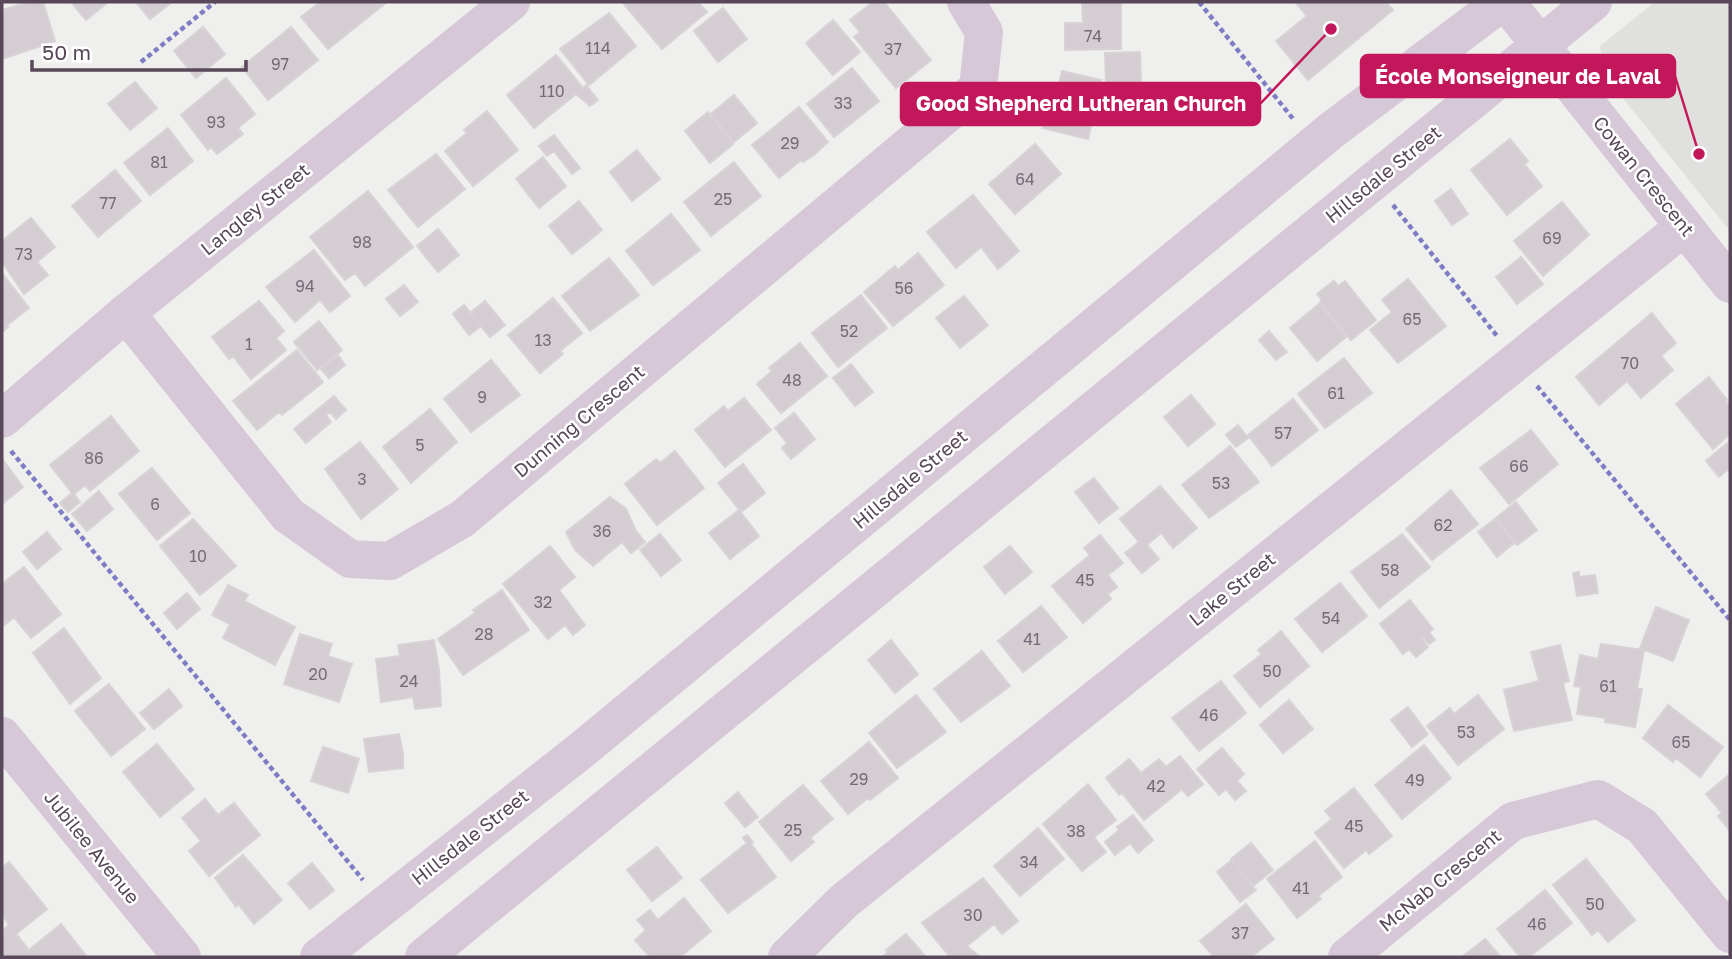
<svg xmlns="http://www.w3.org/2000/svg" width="1732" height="959" viewBox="0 0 1732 959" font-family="'Golos Text',sans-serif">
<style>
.education{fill:#e0e1df}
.building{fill:#d4ced3;stroke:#d8d2d7;stroke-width:2}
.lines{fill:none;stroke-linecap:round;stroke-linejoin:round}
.path{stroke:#7e7cc3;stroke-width:4.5;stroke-dasharray:5 3.5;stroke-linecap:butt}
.minor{stroke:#d6c8d6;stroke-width:38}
.labels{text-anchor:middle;stroke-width:5;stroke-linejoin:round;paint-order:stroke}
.number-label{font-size:16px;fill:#776a78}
.street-label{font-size:19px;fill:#584859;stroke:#fff}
.leader{fill:none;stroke:#c2185b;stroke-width:2.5}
.callout-dot{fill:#c2185b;stroke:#fff;stroke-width:2.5}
.callout{fill:#c2185b;stroke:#c2185b;stroke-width:2.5}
.callout-label{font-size:21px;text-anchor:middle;font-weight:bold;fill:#fff}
</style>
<rect width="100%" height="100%" fill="#eff0ee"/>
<!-- education -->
<path class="education" d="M1655,2h75v229l-125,-155 -5,-30z"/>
<!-- building -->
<path class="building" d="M29,2h14l12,39 -53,18v-49z
M71,2h37l-22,18z
M136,2h36l-22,17z
M320,2h67l-59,47 -27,-32z
M622,2h76l9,10 -45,37z
M873,2h11l47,58 -35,28 -42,-51 6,-5 -10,-12z
M1082,2h39v47l-56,1v-27h18z
M1295,2h91l7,8 -85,70 -32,-39 31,-25z
M723,8l24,31 -29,23 -24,-31z
M609,13l27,33 -47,39 -29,-36z
M833,20l27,32 -27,23 -27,-32z
M203,27l22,27 -29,24 -22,-27z
M291,27l27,33 -50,40 -26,-33z
M1140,52l1,31 -35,2 -1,-32z
M556,55l27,33 3,-3 12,15 -8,6 -14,-12 -42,34 -27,-33z
M852,68l27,33 -45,36 -27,-33z
M1062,71l39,9 -13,59 -45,-11 7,-28 5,1z
M226,78l29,36 -17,14 5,6 -26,20 -6,-7 -3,3 -27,-35z
M135,82l22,26 -27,22 -22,-26z
M734,95l23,28 -23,19 -23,-28z
M799,107l29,35 -14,13 -11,7 -2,-2 -22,18 -27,-33z
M487,111l31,39 -45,36 -28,-35 22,-18 -3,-3z
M708,112l25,32 -23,19 -25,-32z
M168,128l25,33 -43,34 -26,-32z
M554,135l26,33 -8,6 -18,-23 -7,5 -8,-10z
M1510,139l18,22 -4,3 18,22 -35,29 -36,-45z
M1035,144l26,30 -46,40 -26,-30z
M637,150l23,29 -28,22 -22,-29z
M436,154l29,35 -47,38 -30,-37z
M543,157l23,29 -27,22 -23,-29z
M734,162l27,34 -50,40 -27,-34z
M115,170l26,31 -43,36 -26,-31z
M1451,189l17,25 -16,11 -17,-24z
M368,191l45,56 -48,39 -10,-13 -10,7 -35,-43z
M973,195l46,56 -21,18 -17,-22 -25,21 -29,-36z
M579,201l23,29 -30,24 -23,-28z
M1562,202l27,33 -46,41 -29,-35z
M671,214l29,36 -47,35 -27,-34z
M31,218l24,29 -18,15 11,13 -24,19 -22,-32v-21z
M438,229l21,26 -21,17 -21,-26z
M314,250l36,46 -20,16 -10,-12 -25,22 -29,-35z
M918,253l26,32 -51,41 -29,-34 31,-26 3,4z
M1521,257l22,27 -26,20 -21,-27z
M609,258l30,37 -49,36 -28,-35z
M2,273l27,35 -23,18 2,1 -6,5z
M1408,279l38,47 -48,37 -28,-33 22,-18 -10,-12z
M1334,281l4,5 7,-5 31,39 -25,20 -31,-38 2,-2 -5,-6z
M404,285l14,17 -18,14 -14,-17z
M861,295l26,33 -49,39 -26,-34z
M964,296l24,29 -28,23 -24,-30z
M553,298l29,35 -22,18 3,3 -23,19 -32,-38z
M259,301l25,30 -8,7 10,12 -35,29 -18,-23 -4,3 -17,-22z
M485,301l20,24 -15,12 -20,-24z
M1319,304l27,33 -29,24 -27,-33z
M464,305l17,21 -12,9 -16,-21z
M1652,313l24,30 -15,13 12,14 -32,28 -14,-17 -28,24 -23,-28z
M319,321l23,29 -25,20 -23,-28z
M1269,331l18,21 -11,8 -17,-20z
M800,343l27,33 -46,37 -24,-29 15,-13 -3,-3z
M297,350l26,32 -41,33 -3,-3 -22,18 -24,-29z
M338,355l7,10 -16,13 -8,-9z
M1344,358l28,35 -47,35 -27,-34z
M491,360l29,35 -49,37 -27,-33z
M851,364l22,28 -18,14 -22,-28z
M1709,377l18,23 -2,1 5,6v27l-17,15 -37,-45z
M1191,395l24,29 -27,22 -24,-29z
M334,396l12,14 -10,9 -6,-7 -4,3 5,7 -25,21 -12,-14z
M744,398l27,32 -46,37 -30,-37 29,-24 4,5z
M1293,399l25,31 -46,36 -24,-31z
M430,409l27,33 -46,41 -28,-36z
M794,413l21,26 -24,20 -9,-11 5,-5 -12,-15z
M111,416l28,35 -49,40 -5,-6 -11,9 6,8 -12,10 -8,-9 12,-10 -22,-28z
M1238,425l10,13 -12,9 -10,-12z
M1531,430l27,34 -49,40 -29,-36z
M1730,441v31l-2,-3 -9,8 -13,-16z
M360,442l38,47 -37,30 -36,-50z
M1230,446l29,36 -50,36 -27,-33z
M675,451l29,37 -47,37 -32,-41 31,-25 4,4z
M3,460l20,27 -21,17v-43z
M743,464l22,29 -24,19 -23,-29z
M152,468l38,45 -33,27 -38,-46z
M1094,478l24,30 -19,15 -24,-31z
M1160,486l37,42 -24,20 -12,-15 -14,12 12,14 -17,14 -17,-20 14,-11 -19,-23z
M1451,490l27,34 -46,36 -26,-31z
M99,491l14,18 -26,22 -15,-17z
M610,497l16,12 10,22 9,11 -14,11 -9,-11 -29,24 -18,-16 -9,-18z
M1516,502l21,28 -20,15 -21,-27z
M739,510l20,26 -29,23 -21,-26z
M193,519l43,47 -36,29 -40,-49z
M1495,519l19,24 -17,14 -19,-25z
M47,532l14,17 -24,20 -14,-17z
M660,534l21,26 -20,16 -21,-26z
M1402,534l28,33 -51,41 -28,-36z
M1100,535l23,28 -15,12 9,12 -9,7 3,5 -28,24 -31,-37 38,-31 -6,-7z
M550,546l25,31 -16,13 26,35 -12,10 -8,-10 -17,14 -45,-55z
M1010,546l22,26 -27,22 -21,-27z
M24,567l37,47 -30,24 -17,-21 -11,9 -1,-2v-40z
M1579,572v5l16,-2 3,18 -21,3 -4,-23z
M1340,583l27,33 -45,36 -27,-33z
M228,585l20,10 -4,6 51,26 -20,38 -52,-27 7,-14 -18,-9z
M502,590l27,40 -66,45 -25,-36 37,-26 -2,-3z
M187,593l13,16 -23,20 -13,-16z
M1410,600l23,29 -4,3 6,8 -6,4 -6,-7 -1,2 6,8 -12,10 -7,-8 -6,5 -23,-30z
M1041,606l26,31 -44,35 -25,-31z
M1656,607l33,13 -16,41 -33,-13z
M64,628l37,50 -31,26 -37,-51z
M1281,631l28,35 -49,41 -26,-31 28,-22 -4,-4z
M300,634l32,10 -4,12 24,8 -13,38 -55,-18z
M434,640l5,30 2,36 -26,3 -2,-12 -32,5 -5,-43 24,-3 -2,-11z
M891,640l27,34 -23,19 -27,-33z
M1601,644l43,6 -7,39h5l-7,38 -30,-5 1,-4 -29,-4 4,-27 -7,-1 6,-31 18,4z
M1560,645l9,36 -6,2 9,37 -58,11 -10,-41 35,-9 -8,-29z
M982,651l28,35 -49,36 -27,-33z
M1221,681l25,32 -47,38 -27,-33z
M109,684l36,45 -34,27 -36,-45z
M169,689l13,17 -28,23 -14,-16z
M916,695l30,37 -49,36 -28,-35z
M1478,695l26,34 -46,36 -31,-39 23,-18 4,6z
M1289,700l24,29 -30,24 -23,-28z
M1668,705l55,42 -23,30 -24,-19 -3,4 -30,-24z
M1408,707l20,27 -16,13 -21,-27z
M399,734l4,20v14l-34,4 -5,-33z
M869,742l29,36 -28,22 -2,-2 -20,16 -27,-33z
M157,744l37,45 -34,28 -37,-45z
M1424,745l27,33 -49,41 -27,-34z
M323,747l36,12 -11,34 -37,-12z
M1222,748l22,26 -7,7 9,10 -11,9 -9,-11 -7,6 -22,-26z
M1180,756l23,28 -15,12 -6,-7 -38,31 -22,-27 -3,2 -13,-17 23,-19 12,14 18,-14 7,8z
M1730,774v57l-12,-15 4,-3 -16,-19z
M1088,784l28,36 -22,17 12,15 -24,19 -39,-47z
M803,785l30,34 -23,19 4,4 -23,19 -32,-39z
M1354,788l38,48 -23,18 -3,-4 -22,18 -29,-35 17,-14 -7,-8z
M738,792l20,25 -13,10 -20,-24z
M205,799l13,16 16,-12 26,32 -51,41 -20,-25 12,-10 -19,-23z
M1133,815l20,25 -15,13 -8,-10 -15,12 -10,-13 14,-12 -2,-3z
M1038,828l26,31 -44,37 -26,-30z
M747,835l6,7 -2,2 25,33 -48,36 -27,-33 46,-37 -4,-5z
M1315,841l27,36 -24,19 3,3 -24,19 -30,-39z
M1251,843l22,27 -20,16 -22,-27z
M657,847l25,31 -30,23 -25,-31z
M243,855l39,45 -28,24 -15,-19 -3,2 -21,-29z
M1586,859l49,61 -27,22 -10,-12 -6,5 -39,-50z
M1232,860l24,30 -16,12 -23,-30z
M9,862l38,47 -31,25 13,16 32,-26 26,33h-85v-26l7,-6 -7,-10v-47z
M312,863l22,27 -24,19 -22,-26z
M983,878l35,43 -16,13 -8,-10 -27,22 13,11h-30l-28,-34z
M1545,890l27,33 -43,34h-9l-23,-28z
M684,898l27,33 -31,26h-30l-15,-17 11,-10 -9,-10 13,-10 8,10z
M1246,904l28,35 -23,18h-37l-14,-16z
M906,934l20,23h-44l6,-5 -2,-2z
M1485,939l16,18h-39z"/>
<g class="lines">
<!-- path -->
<path class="path" d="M1199,2l95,118
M141,62l74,-60
M1393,205l104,131
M1537,386l193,234
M11,451l352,429"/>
<!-- minor -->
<path class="minor" d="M1506,2l224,282
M126,313l162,202 62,44 40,2 72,-42 516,-431 6,-56 -18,-30
M2,419l124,-106 385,-311
M2,736l180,221
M319,957l265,-209 748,-618 170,-128
M424,957l1169,-955
M787,957l57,-56 840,-674
M1347,957l166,-136 85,-22 44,27 88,108"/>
</g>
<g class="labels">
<!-- number labels -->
<g class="number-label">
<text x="1093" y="42">74</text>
<text x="598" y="54">114</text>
<text x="893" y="55">37</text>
<text x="280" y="70">97</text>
<text x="552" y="97">110</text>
<text x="843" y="109">33</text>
<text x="216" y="128">93</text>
<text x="790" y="149">29</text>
<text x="159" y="168">81</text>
<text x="1025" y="185">64</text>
<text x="723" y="205">25</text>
<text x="108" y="209">77</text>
<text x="1552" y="244">69</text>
<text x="362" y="248">98</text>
<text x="24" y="260">73</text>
<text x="305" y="292">94</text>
<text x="904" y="294">56</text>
<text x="1412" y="325">65</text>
<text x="849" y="337">52</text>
<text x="543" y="346">13</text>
<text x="249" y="350">1</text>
<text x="1630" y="369">70</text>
<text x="792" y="386">48</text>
<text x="1336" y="399">61</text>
<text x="482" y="403">9</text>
<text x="1283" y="439">57</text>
<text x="420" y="451">5</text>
<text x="94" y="464">86</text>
<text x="1519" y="472">66</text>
<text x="362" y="485">3</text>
<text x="1221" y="489">53</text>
<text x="155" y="510">6</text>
<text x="1443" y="531">62</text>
<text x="602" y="537">36</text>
<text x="198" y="562">10</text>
<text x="1390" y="576">58</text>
<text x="1085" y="586">45</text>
<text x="543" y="608">32</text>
<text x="1331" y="624">54</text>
<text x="484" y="640">28</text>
<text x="1032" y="645">41</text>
<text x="1272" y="677">50</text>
<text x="318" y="680">20</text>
<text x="409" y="687">24</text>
<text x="1608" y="692">61</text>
<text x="1209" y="721">46</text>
<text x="1466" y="738">53</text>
<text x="1681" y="748">65</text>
<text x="859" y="785">29</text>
<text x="1415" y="786">49</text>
<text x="1156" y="792">42</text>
<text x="1354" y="832">45</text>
<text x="793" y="836">25</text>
<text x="1076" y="837">38</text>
<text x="1029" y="868">34</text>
<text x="1301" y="894">41</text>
<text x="1595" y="910">50</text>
<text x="973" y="921">30</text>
<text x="1537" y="930">46</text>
<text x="1240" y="939">37</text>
</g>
<!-- street labels -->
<g class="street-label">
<text transform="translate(1383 174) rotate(-39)" y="7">Hillsdale Street</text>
<text transform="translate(1644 176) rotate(51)" y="7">Cowan Crescent</text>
<text transform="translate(255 209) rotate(-39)" y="7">Langley Street</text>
<text transform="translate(579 421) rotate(-40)" y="7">Dunning Crescent</text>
<text transform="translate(910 479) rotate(-40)" y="7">Hillsdale Street</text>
<text transform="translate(1232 589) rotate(-39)" y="7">Lake Street</text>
<text transform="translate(470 837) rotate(-38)" y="7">Hillsdale Street</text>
<text transform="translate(92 847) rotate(51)" y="7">Jubilee Avenue</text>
<text transform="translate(1440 880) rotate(-39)" y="7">McNab Crescent</text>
</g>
</g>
<!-- callouts -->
<path class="leader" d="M1699 154L1675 76M1331 29L1260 104"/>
<g class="callout-dot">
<circle cx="1699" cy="154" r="7"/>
<circle cx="1331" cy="29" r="7"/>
</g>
<g class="callout">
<rect x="1361" y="55" width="314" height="42" rx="7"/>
<rect x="901" y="83" width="359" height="42" rx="7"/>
</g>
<g class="callout-label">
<text x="1518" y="84">École Monseigneur de Laval</text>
<text x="1081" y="111">Good Shepherd Lutheran Church</text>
</g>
<!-- border -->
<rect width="1732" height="959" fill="none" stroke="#584859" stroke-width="7"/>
<!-- scale -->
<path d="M32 60v10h214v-10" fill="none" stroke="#584859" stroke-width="3.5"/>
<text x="42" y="60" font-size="21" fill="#584859" stroke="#ffffff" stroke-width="5" paint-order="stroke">50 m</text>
</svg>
